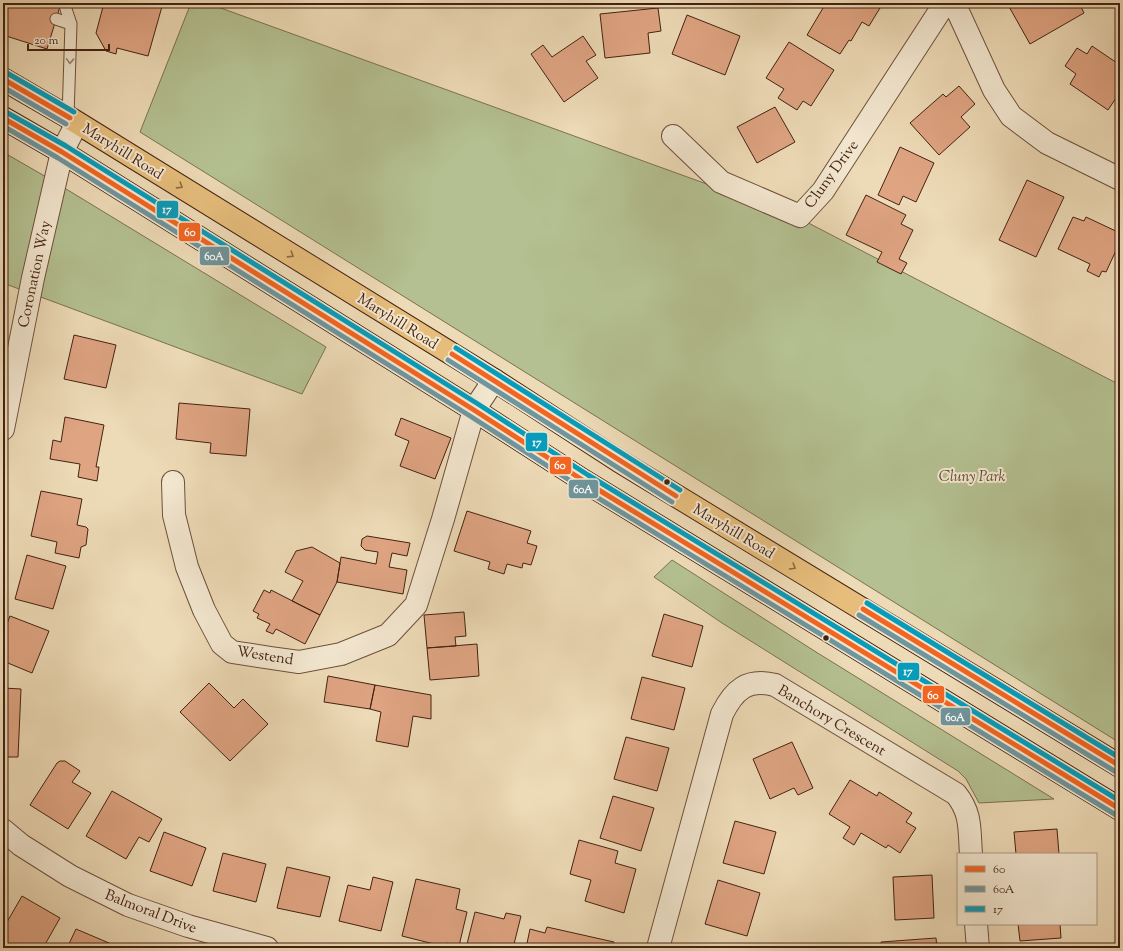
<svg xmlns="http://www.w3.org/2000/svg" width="1123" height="951" viewBox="0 0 1123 951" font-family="'Sorts Mill Goudy',serif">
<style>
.green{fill:#b4c091;stroke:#7c7152}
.building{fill:#dfa482;stroke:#442212}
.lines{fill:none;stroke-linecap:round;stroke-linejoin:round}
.service-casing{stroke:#6e503b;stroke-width:13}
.minor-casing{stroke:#6e503b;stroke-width:24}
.primary-casing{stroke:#442212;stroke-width:24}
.service{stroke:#f3e7d0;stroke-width:11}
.minor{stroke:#f3e7d0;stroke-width:22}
.primary{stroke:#e6bd7b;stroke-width:22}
.bus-1-casing{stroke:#f3e7d0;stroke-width:8}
.bus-2-casing{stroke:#f3e7d0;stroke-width:8}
.bus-3-casing{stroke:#f3e7d0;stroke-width:8}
.bus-1{stroke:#f26522;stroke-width:5}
.bus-2{stroke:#6f959d;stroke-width:5}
.bus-3{stroke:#079cbb;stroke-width:5}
.oneway{stroke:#9c8471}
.oneway2{stroke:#8d6841}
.bus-dot{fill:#442212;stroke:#f3e7d0;stroke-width:1.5}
.labels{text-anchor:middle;stroke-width:4;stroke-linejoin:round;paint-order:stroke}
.street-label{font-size:15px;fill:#442212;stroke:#f3e7d0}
.park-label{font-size:15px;font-style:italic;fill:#604a32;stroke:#f3e7d0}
.line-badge{stroke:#f3e7d0;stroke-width:1.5}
.badge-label{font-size:11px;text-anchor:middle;font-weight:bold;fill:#fff}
</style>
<rect width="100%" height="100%" fill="#eddab6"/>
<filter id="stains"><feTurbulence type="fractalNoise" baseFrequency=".005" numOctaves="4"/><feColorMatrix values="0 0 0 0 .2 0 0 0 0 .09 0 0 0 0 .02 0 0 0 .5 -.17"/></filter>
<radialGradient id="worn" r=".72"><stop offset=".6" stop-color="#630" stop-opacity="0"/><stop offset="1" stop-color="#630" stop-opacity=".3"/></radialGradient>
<!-- green -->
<path class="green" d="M191,3h16l588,213 325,169v358l-980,-611z
M3,152l45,26 278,169 -24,47 -299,-111z
M672,560l144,92 238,147 -75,4 -13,-24 -8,-8 -236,-148 -68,-46z"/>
<!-- building -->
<path class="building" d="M3,3h58l-14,46 -44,-14z
M104,3h59l-15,53 -31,-8 -1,6 -10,-3 -10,-18z
M826,3h45l9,5 -11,18 -7,-4 -11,19 -2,-1 -9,14 -33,-19z
M1007,3h72l5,10 -54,31z
M658,8l3,23 -13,2 2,20 -45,5 -5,-44z
M687,15l53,21 -15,39 -53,-21z
M583,36l13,19 -10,6 12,17 -34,24 -33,-48 12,-9 9,12z
M789,42l45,28 -23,36 -8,-5 -6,9 -19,-12 6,-9 -18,-11z
M1092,46l28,19v27l-12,18 -38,-26 6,-10 -11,-8 12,-18 10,6z
M959,86l16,18 -14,13 9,10 -31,28 -29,-32 33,-29 3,3z
M775,107l20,35 -38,21 -20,-36z
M900,147l34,16 -18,39 -13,-6 -4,9 -21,-10z
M1027,180l37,17 -28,60 -37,-17z
M866,195l40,20 -5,9 12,6 -14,29 8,4 -6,11 -24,-12 5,-10 -36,-17z
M1073,217l11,4 2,-4 34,16v9l-14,30 -4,-1 -3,6 -12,-6 3,-7 -32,-15z
M74,335l42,10 -10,43 -42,-9z
M179,403l71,6 -4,47 -36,-3 1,-10 -35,-4z
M65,417l39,8 -8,42h3l-2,14 -19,-4 2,-13 -30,-5 3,-19 8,2z
M401,418l50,20 -16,41 -35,-13 9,-25 -14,-6z
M41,491l41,8 -5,26 9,2 2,2 -2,16 -5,2 -2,11 -24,-5 2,-11 -26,-6z
M467,511l64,20 -4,12 10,3 -6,19 -8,-2 -1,5 -15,-4 -3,10 -16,-5 2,-7 -36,-11z
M367,536l43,7 -3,13 -15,-3 -3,14 18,3 -4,24 -66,-12 4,-25 35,7 2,-12 -13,-2 -4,-4 1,-7z
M312,547l28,16 -3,19 -17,33 -28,-14 11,-20 -18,-9 11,-21z
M27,555l39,11 -13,43 -38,-10z
M264,590l6,3 1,-3 49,25 -15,29 -29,-15 -3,5 -7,-3 4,-7 -13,-6 2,-4 -6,-3z
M464,612l2,24 -11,1 1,9 -29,2 -3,-33z
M664,614l39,12 -11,41 -40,-11z
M10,616l39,15 -17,42 -29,-12v-27z
M477,644l2,32 -49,4 -3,-32z
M328,676l47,9 -5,24 -46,-7z
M642,677l43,11 -11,42 -43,-11z
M209,683l25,25 9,-9 25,25 -38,37 -50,-49z
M375,685l56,10v24l-18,-3 -5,31 -32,-6 5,-29 -11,-3z
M3,688l18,1 -3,68h-15z
M626,737l43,11 -12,43 -43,-12z
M792,742l21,46 -15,7 -4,-7 -24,11 -17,-40z
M60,761h5l15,10 -8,11 19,11 -23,36 -38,-24 27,-42z
M850,780l27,16 2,-4 33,21 -6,9 10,6 -16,25 -12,-8 -2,3 -25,-15 -7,12 -11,-7 7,-11 -21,-13z
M112,791l50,28 -13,23 -10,-5 -13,22 -40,-23z
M613,796l41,12 -13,43 -41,-13z
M735,821l41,11 -12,42 -41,-11z
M1057,829l2,25h-43l-2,-22z
M164,832l42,16 -14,38 -42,-15z
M579,840l39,11 -3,12 21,6 -12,44 -39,-12 6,-21 -21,-6z
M223,853l43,11 -10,38 -43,-11z
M287,867l43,10 -10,40 -43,-9z
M932,875l2,43 -39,2 -2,-43z
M373,877l20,5 -12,49 -42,-10 9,-36 22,5z
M416,879l44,10 -4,20 11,3 -8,34 -12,-3 -1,4 -44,-11z
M718,880l42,13 -13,43 -42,-12z
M22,896l38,22 -17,30h-37l-3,-2v-17z
M475,912l29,7 2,-6 15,3 -8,32h-47z
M1018,924h42l1,14 -41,3z
M547,927l67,15 -1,6h-87l4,-19 15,4z
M76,929l40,17 -1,2h-48z
M936,938l1,10h-56v-6z"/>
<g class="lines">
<defs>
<path id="service" d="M64,3l7,21
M56,19l15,5 -3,93"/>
<path id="minor" d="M954,3l40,87 17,26 36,27 73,36
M673,136l48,46 79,34 23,-25 122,-188
M3,429l30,-151 29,-126 15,-29
M173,482l1,33 13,52 17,43 18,34 10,8 39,6 28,4 42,-8 47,-19 28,-30 27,-86 31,-109 20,-30
M3,830l18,15 49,31 58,29 60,21 79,22
M976,924l2,24
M658,948l64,-234c12,-24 25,-36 53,-29l181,109c16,20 13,36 15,60"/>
<path id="primary" d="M3,79l65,38 426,263 125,81 501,305
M3,118l59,34 412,258 110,71 536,328"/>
</defs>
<!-- service casing -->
<use href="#service" class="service-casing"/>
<!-- minor casing -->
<use href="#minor" class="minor-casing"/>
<!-- primary casing -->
<use href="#primary" class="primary-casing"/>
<!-- service -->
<use href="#service" class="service"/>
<!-- minor -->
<use href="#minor" class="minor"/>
<!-- primary -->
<use href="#primary" class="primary"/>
<defs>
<path id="bus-1" d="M3,79l67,39
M3,118l59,34 412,258 110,71 536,328
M452,354l224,142
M863,609l257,157"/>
<path id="bus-2" d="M3,87l63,37
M3,126l55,32 412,258 110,71 536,328
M448,360l224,142
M859,615l257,157"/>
<path id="bus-3" d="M7,73l67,39
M6,112l60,34 412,258 110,71 532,326
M456,348l224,142
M867,603l253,155"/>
</defs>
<!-- bus-1 casing -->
<use href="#bus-1" class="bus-1-casing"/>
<!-- bus-2 casing -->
<use href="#bus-2" class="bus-2-casing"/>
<!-- bus-3 casing -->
<use href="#bus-3" class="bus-3-casing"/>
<!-- bus-1 -->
<use href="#bus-1" class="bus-1"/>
<!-- bus-2 -->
<use href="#bus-2" class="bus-2"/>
<!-- bus-3 -->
<use href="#bus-3" class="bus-3"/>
</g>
<!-- one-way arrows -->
<defs><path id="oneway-chevron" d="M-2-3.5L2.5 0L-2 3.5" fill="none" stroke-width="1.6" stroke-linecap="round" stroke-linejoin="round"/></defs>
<use class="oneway" href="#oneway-chevron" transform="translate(70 61) rotate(92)"/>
<g class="oneway2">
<use href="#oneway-chevron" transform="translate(180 186) rotate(32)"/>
<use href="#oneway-chevron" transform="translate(291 255) rotate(32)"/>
<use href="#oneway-chevron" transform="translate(793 567) rotate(31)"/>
</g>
<!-- markers -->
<g class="bus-dot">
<circle cx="667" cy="482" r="3.5"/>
<circle cx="826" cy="638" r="3.5"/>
</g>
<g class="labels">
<!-- street labels -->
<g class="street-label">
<text transform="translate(123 151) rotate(32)" y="5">Maryhill Road</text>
<text transform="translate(831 174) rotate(-54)" y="5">Cluny Drive</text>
<text transform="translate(34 274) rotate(-78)" y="5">Coronation Way</text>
<text transform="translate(398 321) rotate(32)" y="5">Maryhill Road</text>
<text transform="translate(734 531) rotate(31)" y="5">Maryhill Road</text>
<text transform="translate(265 655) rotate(9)" y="5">Westend</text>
<text transform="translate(832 720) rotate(31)" y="5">Banchory Crescent</text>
<text transform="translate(151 911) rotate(21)" y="5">Balmoral Drive</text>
</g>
<!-- park labels -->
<g class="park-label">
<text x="972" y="481">Cluny Park</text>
</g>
</g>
<g class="line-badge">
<rect x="156" y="200" width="23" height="19" rx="4" fill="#079cbb"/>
<rect x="178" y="222" width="23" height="20" rx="4" fill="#f26522"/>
<rect x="199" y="246" width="31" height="20" rx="4" fill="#6f959d"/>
<rect x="525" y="432" width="23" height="20" rx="4" fill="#079cbb"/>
<rect x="549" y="456" width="23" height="19" rx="4" fill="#f26522"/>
<rect x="568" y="479" width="31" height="20" rx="4" fill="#6f959d"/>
<rect x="897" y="662" width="23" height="19" rx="4" fill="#079cbb"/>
<rect x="922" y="685" width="23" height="19" rx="4" fill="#f26522"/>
<rect x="940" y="707" width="31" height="19" rx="4" fill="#6f959d"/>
</g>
<g class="badge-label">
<text x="167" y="213">17</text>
<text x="190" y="236">60</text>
<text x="214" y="260">60A</text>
<text x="537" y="446">17</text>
<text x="560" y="469">60</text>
<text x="583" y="493">60A</text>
<text x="908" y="675">17</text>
<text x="933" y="699">60</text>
<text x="955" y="721">60A</text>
</g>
<!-- margin -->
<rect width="1123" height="951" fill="none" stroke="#eddab6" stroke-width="16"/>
<rect x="4" y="4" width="1115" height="943" fill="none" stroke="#442212" stroke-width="2"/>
<rect x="8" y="8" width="1107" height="935" fill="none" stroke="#442212"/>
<!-- legend -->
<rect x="957" y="853" width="140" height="72" fill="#f3e7d0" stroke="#ad9884"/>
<rect x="965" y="866" width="20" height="6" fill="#f26522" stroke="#ad9884"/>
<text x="993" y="873" font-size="12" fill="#442212">60</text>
<rect x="965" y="886" width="20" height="6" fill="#6f959d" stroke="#ad9884"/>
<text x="993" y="893" font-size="12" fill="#442212">60A</text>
<rect x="965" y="906" width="20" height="6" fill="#079cbb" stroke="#ad9884"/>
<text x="993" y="913" font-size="12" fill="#442212">17</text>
<!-- scale -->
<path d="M28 44v6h81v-6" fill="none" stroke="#442212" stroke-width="2"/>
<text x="34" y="44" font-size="12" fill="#442212" stroke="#f3e7d0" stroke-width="3" paint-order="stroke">20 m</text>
<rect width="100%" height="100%" filter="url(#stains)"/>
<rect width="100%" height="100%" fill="url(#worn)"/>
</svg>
